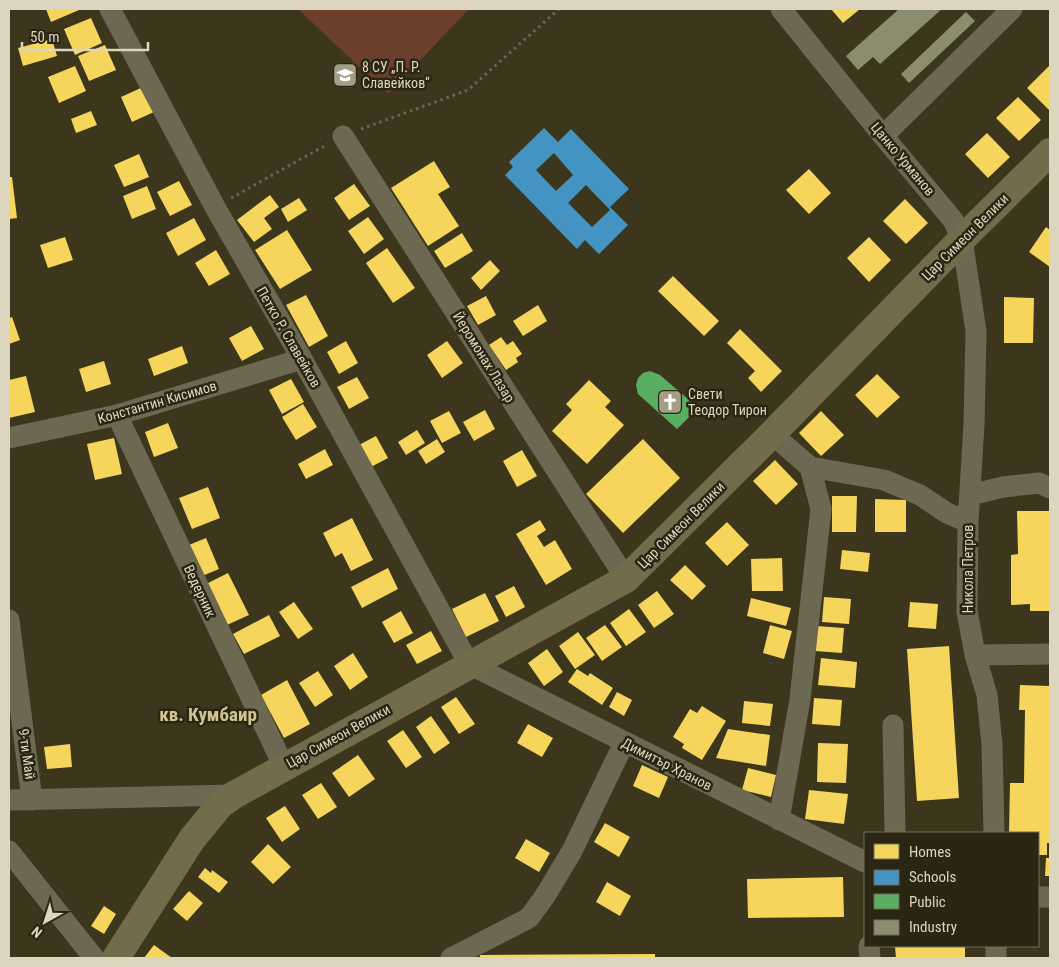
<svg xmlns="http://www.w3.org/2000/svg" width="1059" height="967" viewBox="0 0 1059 967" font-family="'Roboto Condensed',sans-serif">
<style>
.green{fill:#6c3e2c}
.homes{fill:#f6d55c}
.schools{fill:#4393c3;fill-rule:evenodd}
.public{fill:#5aae61}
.industry{fill:#8c8c6e}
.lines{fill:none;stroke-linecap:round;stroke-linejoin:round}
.path{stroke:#696653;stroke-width:3;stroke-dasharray:2.5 4;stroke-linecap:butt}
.minor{stroke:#6c6852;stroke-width:21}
.major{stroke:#726c4d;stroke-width:28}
.labels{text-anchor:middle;stroke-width:5;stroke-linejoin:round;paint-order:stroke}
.poi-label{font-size:14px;fill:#dbd6bd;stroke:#2b2613;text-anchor:start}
.street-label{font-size:14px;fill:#dbd6bd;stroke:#2b2613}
.district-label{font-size:19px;font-weight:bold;fill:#cfc493;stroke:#2b2613}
</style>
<rect width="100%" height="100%" fill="#3c371c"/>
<!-- green -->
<path class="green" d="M298,9h171l-81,85z"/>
<!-- homes -->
<path class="homes" d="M46,9h32l1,1 -28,12z
M831,9h29l-17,14z
M91,18l11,25 -27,12 -11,-26z
M52,39l5,17 -34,10 -5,-18z
M105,45l11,25 -27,11 -11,-25z
M1050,65v46l-23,-23z
M75,66l11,25 -27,12 -11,-26z
M143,87l11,25 -22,10 -11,-25z
M1018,97l23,23 -22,21 -23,-23z
M91,111l6,14 -21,8 -5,-14z
M987,133l23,24 -22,21 -23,-24z
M139,154l10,23 -25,10 -10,-22z
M434,161l16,26 -12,7 21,32 -31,20 -37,-58z
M809,169l22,24 -22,21 -23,-24z
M9,177h3l5,41 -8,1z
M179,181l13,24 -22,11 -13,-24z
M354,184l16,22 -21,14 -15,-22z
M147,186l9,23 -24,10 -9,-23z
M270,195l9,12 -15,11 8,11 -18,13 -17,-22z
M299,198l8,12 -19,12 -7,-13z
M905,199l23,24 -22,21 -23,-23z
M368,217l16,22 -20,15 -16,-23z
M194,218l12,22 -28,16 -12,-23z
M1046,227l4,3v37l-21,-15z
M287,230l25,40 -32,19 -25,-39z
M462,233l11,18 -28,17 -11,-17z
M65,237l8,23 -25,8 -8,-23z
M869,237l22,23 -22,22 -22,-24z
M387,248l28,40 -22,15 -27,-40z
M216,250l14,24 -21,12 -14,-23z
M490,260l10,11 -19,19 -10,-12z
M673,276l46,45 -15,15 -46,-45z
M306,295l22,41 -19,11 -23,-42z
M486,296l10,19 -18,10 -11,-19z
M1004,297l30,1 -1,45h-29z
M538,305l9,16 -24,15 -10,-15z
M12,317l8,23 -11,4v-26z
M251,326l13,23 -22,12 -13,-23z
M740,329l42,42 -21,21 -13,-14 7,-7 -28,-28z
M501,337l6,8 6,-4 9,13 -6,4 2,4 -12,8 -17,-25z
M346,341l12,22 -19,11 -12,-22z
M447,341l16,22 -21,15 -15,-23z
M182,346l6,17 -34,13 -6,-17z
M104,361l7,23 -25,8 -7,-23z
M877,374l23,23 -23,21 -22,-23z
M26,376l9,36 -26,6v-38z
M357,377l12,21 -20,11 -12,-22z
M291,379l13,23 -22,12 -13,-24z
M589,380l22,21 -6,6 19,18 -37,39 -35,-33 20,-21 -6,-6z
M303,404l14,23 -21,13 -14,-23z
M485,410l10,19 -21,12 -11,-19z
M449,411l12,22 -19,10 -12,-22z
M821,411l23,24 -23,21 -22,-23z
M168,423l10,25 -24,9 -9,-25z
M417,430l8,13 -19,12 -8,-13z
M376,436l12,22 -19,10 -12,-22z
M114,438l8,36 -27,6 -8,-36z
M437,439l8,13 -19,12 -8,-13z
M643,439l37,39 -57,55 -37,-39z
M325,449l8,16 -27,14 -8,-15z
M522,450l15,26 -20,11 -14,-26z
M775,460l23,24 -22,21 -23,-24z
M208,487l12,31 -28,11 -13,-31z
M832,496h25l-1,36h-24z
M875,499l31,1v32h-31z
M1017,511h32l1,100h-20v-7l-19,1v-50l7,-1z
M352,518l21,42 -22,11 -9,-18 -7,4 -12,-24z
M540,520l6,10 -9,6 7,11 11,-7 17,29 -26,16 -30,-51z
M727,522l22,23 -22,21 -22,-23z
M206,538l13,31 -17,7 -13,-31z
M842,550l28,3 -2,19 -28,-3z
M782,558l1,33h-31l-1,-32z
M685,565l21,21 -14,14 -22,-20z
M388,568l10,21 -36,19 -11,-21z
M228,573l21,42 -22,10 -21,-41z
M514,586l11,21 -19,10 -11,-21z
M657,591l17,23 -20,14 -16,-23z
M485,593l14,28 -33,16 -14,-28z
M824,597l27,2 -2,25 -27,-2z
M751,598l40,10 -5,18 -39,-10z
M294,602l19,27 -15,10 -19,-27z
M910,602l28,2 -2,25 -28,-2z
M629,609l17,23 -20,14 -16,-23z
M401,611l12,22 -19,10 -12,-21z
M269,615l11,21 -36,18 -11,-20z
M605,625l17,22 -20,14 -16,-23z
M770,625l22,6 -8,28 -21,-6z
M816,626l28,2 -2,25 -27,-2z
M431,631l11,20 -25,13 -11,-19z
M578,632l17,23 -20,14 -16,-23z
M949,646l10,152 -42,3 -10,-152z
M547,649l16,23 -19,14 -16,-23z
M353,653l15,24 -18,13 -16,-24z
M821,658l36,4 -2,26 -37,-3z
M577,669l11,7 2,-3 23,15 -11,17 -34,-23z
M318,671l15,24 -18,12 -16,-24z
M287,680l23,44 -26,14 -23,-43z
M1020,685l30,1v157h-3v12h-9v-22h-29l1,-50h14l1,-73h-6z
M617,692l15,8 -8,16 -15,-9z
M456,697l19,27 -16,10 -18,-27z
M814,698l28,2 -2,26 -28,-2z
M744,701l29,3 -3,22 -28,-3z
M702,706l24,15 -24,39 -20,-12 2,-4 -11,-7 17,-28 7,4z
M431,716l19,27 -16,11 -18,-27z
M528,724l25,14 -11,19 -25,-14z
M728,729l42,6 -4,31 -50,-8z
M403,730l19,27 -16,11 -19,-27z
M818,743l30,1 -2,39 -29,-1z
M70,744l2,23 -25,2 -3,-22z
M358,755l17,24 -26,18 -17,-24z
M642,765l26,12 -9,21 -26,-12z
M748,768l28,7 -5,22 -29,-7z
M321,783l16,24 -19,12 -16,-24z
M809,790l39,4 -4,30 -39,-5z
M285,806l15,23 -18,13 -16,-24z
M605,823l25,14 -11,20 -25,-15z
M526,839l24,14 -11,19 -24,-14z
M268,844l23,23 -18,17 -22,-22z
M1046,858h4v18h-5z
M205,868l6,5 1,-3 16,12 -9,11 -21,-16z
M843,877l1,40 -96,1 -1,-39z
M607,882l24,14 -11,20 -24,-14z
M189,891l14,12 -16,18 -14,-12z
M104,906l12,8 -12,20 -13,-8z
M154,945l18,13h-28z
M895,946h70v12h-69z
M655,954v4h-175v-3z"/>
<!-- schools -->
<path class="schools" d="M544,128l14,14 13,-13 58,60 -19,18 18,18 -29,29 -14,-14 -8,9 -72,-74 8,-8 -4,-5zM554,153l19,22 -17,16 -20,-21zM586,185l24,25 -18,17 -24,-24z"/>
<!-- public -->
<path class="public" d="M650,371l10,4 36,31 -6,7 2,1 -15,15 -39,-35 -2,-9 2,-7 5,-5z"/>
<!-- industry -->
<path class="industry" d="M899,9h43l-62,55 -7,-7 -15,13 -12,-14z
M966,12l9,9 -66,62 -8,-9z"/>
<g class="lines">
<!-- path -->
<path class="path" d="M361,129l107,-39 91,-81
M231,198l97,-54"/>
<!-- minor -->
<path class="minor" d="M110,9l105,198 87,152 167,305 396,198
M781,9l102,127 70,84 9,19 14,92 -2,93 -6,98 -1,89 8,44 12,40 5,50 2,88
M343,136l283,443
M883,136l129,-127
M117,415l167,352
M772,434l38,33 11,42 -21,190 -21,121
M9,438l108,-23 185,-56
M810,467l74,13 36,15 27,18 21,9
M970,495l33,-8 36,-4 11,5
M9,620l23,180
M975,655l75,-1
M893,725l2,108
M9,800l225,-5
M9,851l85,107
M1038,897h12
M869,946l1,12
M996,946v12
M451,958l78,-40 16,-22 27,-45 52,-108"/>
<!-- major -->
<path class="major" d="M116,958l76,-119 28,-34 14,-10 392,-216 146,-145 190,-195 88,-87"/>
</g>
<!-- icons -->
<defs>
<symbol id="school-square" viewBox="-11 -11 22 22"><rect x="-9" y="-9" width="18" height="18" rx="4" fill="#a39e85" stroke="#2b2613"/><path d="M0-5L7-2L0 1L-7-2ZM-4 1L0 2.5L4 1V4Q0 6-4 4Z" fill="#fff"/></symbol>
<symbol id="church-square" viewBox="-11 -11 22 22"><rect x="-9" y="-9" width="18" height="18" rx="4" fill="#a39e85" stroke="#2b2613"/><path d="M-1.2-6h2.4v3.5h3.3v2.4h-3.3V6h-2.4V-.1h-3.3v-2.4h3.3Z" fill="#fff"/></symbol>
</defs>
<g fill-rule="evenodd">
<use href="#school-square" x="331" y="61" width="28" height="28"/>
<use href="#church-square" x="656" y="388" width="28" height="28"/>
</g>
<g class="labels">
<!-- poi labels -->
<g class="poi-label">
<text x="362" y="72">8 СУ „П. Р.<tspan x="362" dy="16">Славейков“</tspan></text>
<text x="688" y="399">Свети<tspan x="688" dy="16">Теодор Тирон</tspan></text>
</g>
<!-- street labels -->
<g class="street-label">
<text transform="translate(903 159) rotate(50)" y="5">Цанко Урманов</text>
<text transform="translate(965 237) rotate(-45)" y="5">Цар Симеон Велики</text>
<text transform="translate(289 337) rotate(60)" y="5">Петко Р. Славейков</text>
<text transform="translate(484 357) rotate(58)" y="5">Йеромонах Лазар</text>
<text transform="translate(157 402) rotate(-16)" y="5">Константин Кисимов</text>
<text transform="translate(681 525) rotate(-45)" y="5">Цар Симеон Велики</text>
<text transform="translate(968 569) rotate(-90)" y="5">Никола Петров</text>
<text transform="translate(200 591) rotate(65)" y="5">Ведерник</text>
<text transform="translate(338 736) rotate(-29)" y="5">Цар Симеон Велики</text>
<text transform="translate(27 754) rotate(82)" y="5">9-ти Май</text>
<text transform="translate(667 764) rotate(27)" y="5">Димитър Хранов</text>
</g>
<!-- district labels -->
<g class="district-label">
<text x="208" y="721">кв. Кумбаир</text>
</g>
</g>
<!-- border -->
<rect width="1059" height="967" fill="none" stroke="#dbd6bd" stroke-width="20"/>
<!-- legend -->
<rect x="864" y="832" width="175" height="115" fill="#2b2613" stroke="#716c57"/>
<rect x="874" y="844" width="25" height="15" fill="#f6d55c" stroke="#716c57"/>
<text x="909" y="857" font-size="15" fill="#dbd6bd">Homes</text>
<rect x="874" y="870" width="25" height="15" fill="#4393c3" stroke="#716c57"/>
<text x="909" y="882" font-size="15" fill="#dbd6bd">Schools</text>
<rect x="874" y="894" width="25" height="15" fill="#5aae61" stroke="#716c57"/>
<text x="909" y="907" font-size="15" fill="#dbd6bd">Public</text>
<rect x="874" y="920" width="25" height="15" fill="#8c8c6e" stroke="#716c57"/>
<text x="909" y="932" font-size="15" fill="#dbd6bd">Industry</text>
<!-- north arrow -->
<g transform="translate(45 922) rotate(219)" stroke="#2b2613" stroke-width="4" paint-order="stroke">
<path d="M0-4L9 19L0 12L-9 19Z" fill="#dbd6bd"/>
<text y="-8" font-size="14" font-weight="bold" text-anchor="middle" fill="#dbd6bd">N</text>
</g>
<!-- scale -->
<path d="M22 42v8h126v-8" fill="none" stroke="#dbd6bd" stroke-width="2.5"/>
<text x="30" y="42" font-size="15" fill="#dbd6bd" stroke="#2b2613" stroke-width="4" paint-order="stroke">50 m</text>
</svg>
